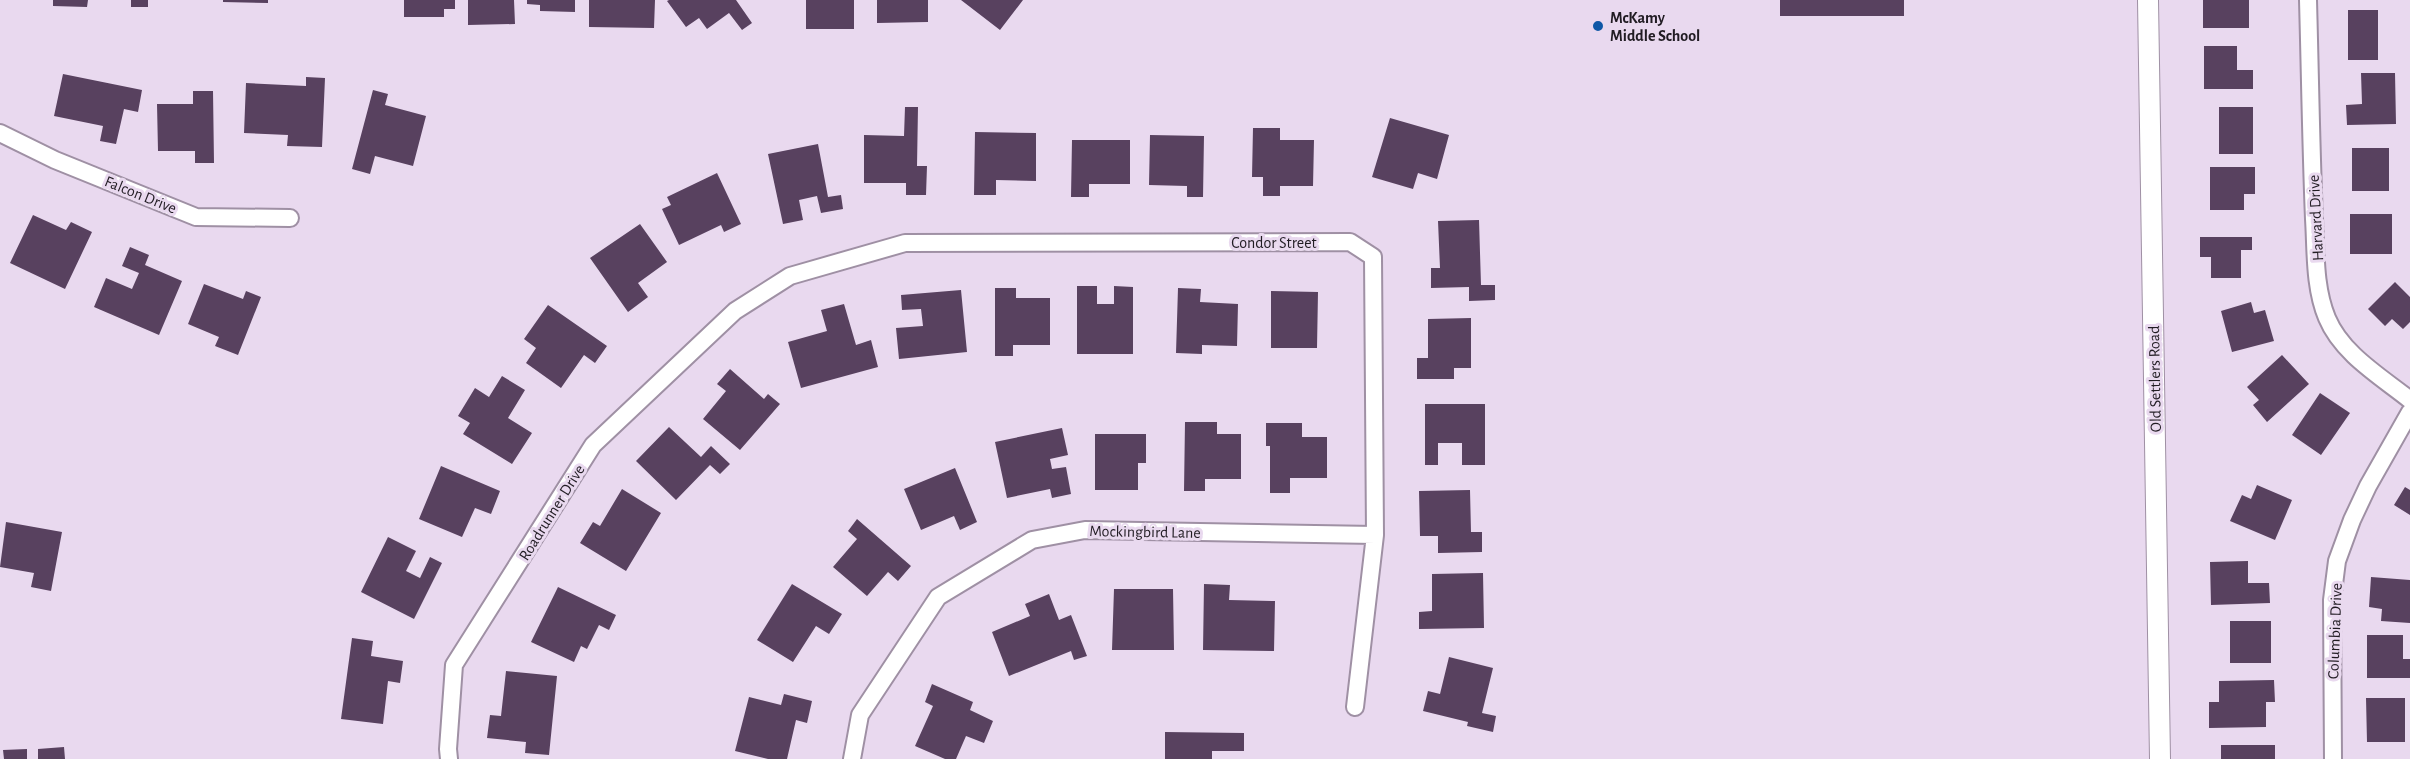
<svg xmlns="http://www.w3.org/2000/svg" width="2410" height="759" viewBox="0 0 2410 759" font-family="'Alegreya Sans',sans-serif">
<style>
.building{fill:#58415f}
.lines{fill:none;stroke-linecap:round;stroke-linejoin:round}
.minor-casing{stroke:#9f90a4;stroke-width:20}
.tertiary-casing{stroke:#9f90a4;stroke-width:22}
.minor{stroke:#fff;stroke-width:16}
.tertiary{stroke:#fff;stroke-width:20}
.poi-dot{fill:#0f57a6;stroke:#e9d9ef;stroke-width:2}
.labels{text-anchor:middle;stroke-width:6;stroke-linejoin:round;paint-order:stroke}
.poi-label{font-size:16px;font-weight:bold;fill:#211c23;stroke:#e9d9ef;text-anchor:start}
.street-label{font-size:16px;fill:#211c23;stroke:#e9d9ef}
</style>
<rect width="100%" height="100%" fill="#e9d9ef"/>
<!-- building -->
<path class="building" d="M53,0h35l-1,7 -34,-1z
M131,0h17v7h-17z
M223,0h45v3l-45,-1z
M404,0h51v9h-11v8h-40z
M468,0h46l1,24 -47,1z
M527,0h48v12l-35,-1v-6l-13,-1z
M589,0h66l-1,28 -65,-1z
M669,0h67l16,23 -10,7 -13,-17 -22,16 -8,-11 -13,9 -19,-26z
M806,0h48v29h-48z
M877,0h51v22l-51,1z
M961,0h62l-23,30z
M1780,0h124v16h-124z
M2203,0h46v28h-46z
M2348,10h30v50h-30z
M2204,46h33v24h16v19h-49z
M2361,73h34l1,51 -49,1 -1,-20 16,-1z
M63,74l79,16 -4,22 -14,-3 -8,35 -16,-3 3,-15 -49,-10z
M306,77l19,1 -3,69 -35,-1 1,-11 -44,-2 2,-50 60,3z
M373,90l15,4 -3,11 41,11 -13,50 -38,-10 -5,18 -18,-5z
M193,91h20l1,72h-19v-12h-37l-1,-47h36z
M905,107h13l-1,59h10l-1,29h-20v-12h-42v-48l40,1z
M2219,107h34v47h-34z
M1390,118l59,17 -12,44 -19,-6 -5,16 -41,-12z
M1253,128h27v12h34l-1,46h-33v10h-17v-19h-11z
M975,132l61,1v48l-40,-1v15h-22z
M1150,135l54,1 -1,61h-16v-11l-38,-1z
M1072,140h58v44h-41v13h-18z
M818,144l10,53 13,-2 2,14 -22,4 -4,-17 -18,4 4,20 -20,4 -15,-70z
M2352,148h37v43h-37z
M2210,167h45v27h-11v16h-34z
M717,173l24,51 -17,8 -3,-7 -42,20 -17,-36 9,-4 -4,-8z
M2350,214h42v40h-42z
M33,215l33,15 5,-8 21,10 -27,57 -55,-26z
M1479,220l2,65h14v15l-26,1v-14l-38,1v-20h9l-2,-47z
M640,224l27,38 -29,21 10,14 -20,15 -38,-54z
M2200,237h52v13h-11v28h-30v-21h-11z
M130,247l19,8 -4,10 37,16 -23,54 -65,-28 12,-29 26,11 7,-16 -17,-7z
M2395,282l15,15v25l-7,7 -11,-10 -7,7 -17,-17z
M204,284l39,15 3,-8 15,6 -23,58 -23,-9 4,-9 -31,-13z
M1077,286h20v18h17v-18l19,1v67h-56z
M995,288h21v10h34v47h-37v11h-18z
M1178,288l23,1 -1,13 38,2 -1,42 -35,-1v9l-26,-1z
M961,290l6,62 -68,7 -3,-31 27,-2 -2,-17 -19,1 -1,-15z
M1271,291l47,1 -1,56h-46z
M2251,302l3,11 11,-3 9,31 -42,11 -11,-41z
M844,304l12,41 15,-5 7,27 -77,21 -13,-46 39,-11 -6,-21z
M548,305l59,41 -12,17 -11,-8 -23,33 -35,-25 10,-15 -12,-9z
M1471,318v50h-17v11h-37v-21h11v-39z
M2282,355l27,29 -42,38 -14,-17 6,-5 -12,-13z
M730,369l34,30 4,-5 12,10 -40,46 -37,-31 23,-28 -9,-7z
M502,376l23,14 -17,28 24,15 -20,31 -49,-30 7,-11 -12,-7 17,-28 14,9z
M2320,393l30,20 -29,42 -29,-20z
M1425,404h60v61h-23v-22h-24v22h-13z
M1185,422h32v12h24v45h-36v12h-21z
M1266,423h36v14h25v41h-37v15h-20v-47h-4z
M669,427l32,30 10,-11 19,18 -10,10 -10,-9 -34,35 -40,-39z
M1062,428l6,27 -18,4 2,10 14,-2 5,27 -19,4 -2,-9 -43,9 -12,-56z
M1095,434h51v29h-8v27h-43z
M441,466l59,25 -9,23 -16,-6 -13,29 -43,-18z
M955,468l22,54 -17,8 -6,-14 -33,14 -17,-41z
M2257,485l35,15 -17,40 -45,-19 12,-26 9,4z
M2405,487l5,3v25l-16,-10z
M622,489l39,24 -35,58 -46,-28 13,-21 7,4z
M1470,490l1,42h11v20l-44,1v-17h-18l-1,-45z
M857,519l54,47 -13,15 -10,-9 -21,24 -34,-29 24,-28 -9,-8z
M6,522l56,10 -11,59 -20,-4 3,-14 -34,-6z
M388,537l28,14 -10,20 14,7 10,-21 12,6 -28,56 -53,-27z
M2248,561v22h21l1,20 -59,2 -1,-43z
M1483,573l1,55 -65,1v-17l13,-1v-37z
M2371,577l39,3v43l-29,-2 1,-12 -13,-2z
M792,584l50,30 -13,20 -13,-8 -23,36 -36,-22z
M1204,584l26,1 -1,15 46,1 -1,50 -71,-1z
M558,587l58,28 -7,15 -10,-5 -12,24 -6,-3 -7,16 -43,-20z
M1114,589h59l1,61h-62z
M1049,594l10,26 12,-5 16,41 -13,4 -3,-9 -62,25 -17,-44 38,-16 -5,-12z
M2230,621h41v42h-41z
M2367,635h36v24h7v19h-43z
M352,638l21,3 -2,15 32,5 -3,22 -12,-2 -5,43 -42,-5z
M1449,657l44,11 -11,45 14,3 -3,16 -26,-6 1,-4 -45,-11 5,-20 12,3z
M506,671l51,5 -8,79 -24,-2 1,-11 -39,-4 3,-23 11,1z
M2274,680l1,22h-9v25l-57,1v-26h10v-21z
M932,684l41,18 -3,8 23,11 -9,22 -18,-7 -10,23h-11l-30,-13 18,-40 -8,-4z
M784,694l28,7 -5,22 -11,-3 -9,39h-19l-33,-8 14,-54 32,8z
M2366,698h39v44h-38z
M1165,732l79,1v18h-32v8h-47z
M2221,745h54v14h-54z
M64,747l1,12h-27v-10z
M27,749v10h-23l-1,-9z"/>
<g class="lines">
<defs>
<path id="minor" d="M2308,0c2,73 3,146 6,219 2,31 0,68 13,99 15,36 53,58 83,82
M0,133l55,27 141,57 94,1
M449,759l-1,-10 6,-84 139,-220 142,-134 55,-35 115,-33 445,-1 23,15 2,278 -20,172
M852,759l8,-44 78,-118 94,-57 53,-10 290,5
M2333,759l-1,-159 5,-39 15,-41 16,-34 42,-74"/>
<path id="tertiary" d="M2148,0l12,759"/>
</defs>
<!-- minor casing -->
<use href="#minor" class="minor-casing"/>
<!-- tertiary casing -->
<use href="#tertiary" class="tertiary-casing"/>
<!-- minor -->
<use href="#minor" class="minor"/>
<!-- tertiary -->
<use href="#tertiary" class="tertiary"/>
</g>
<!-- markers -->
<circle class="poi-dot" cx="1598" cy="26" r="6"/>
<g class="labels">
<!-- poi labels -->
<g class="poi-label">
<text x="1610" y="23">McKamy<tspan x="1610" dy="18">Middle School</tspan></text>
</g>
<!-- street labels -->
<g class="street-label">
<text transform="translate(141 194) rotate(22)" y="6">Falcon Drive</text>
<text transform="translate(2315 218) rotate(-93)" y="6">Harvard Drive</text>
<text x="1274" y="248">Condor Street</text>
<text transform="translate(2154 379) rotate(-91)" y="6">Old Settlers Road</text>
<text transform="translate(551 512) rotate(-58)" y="6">Roadrunner Drive</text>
<text transform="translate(1145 531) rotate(1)" y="6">Mockingbird Lane</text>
<text transform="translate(2334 631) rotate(-88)" y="6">Columbia Drive</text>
</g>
</g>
</svg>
